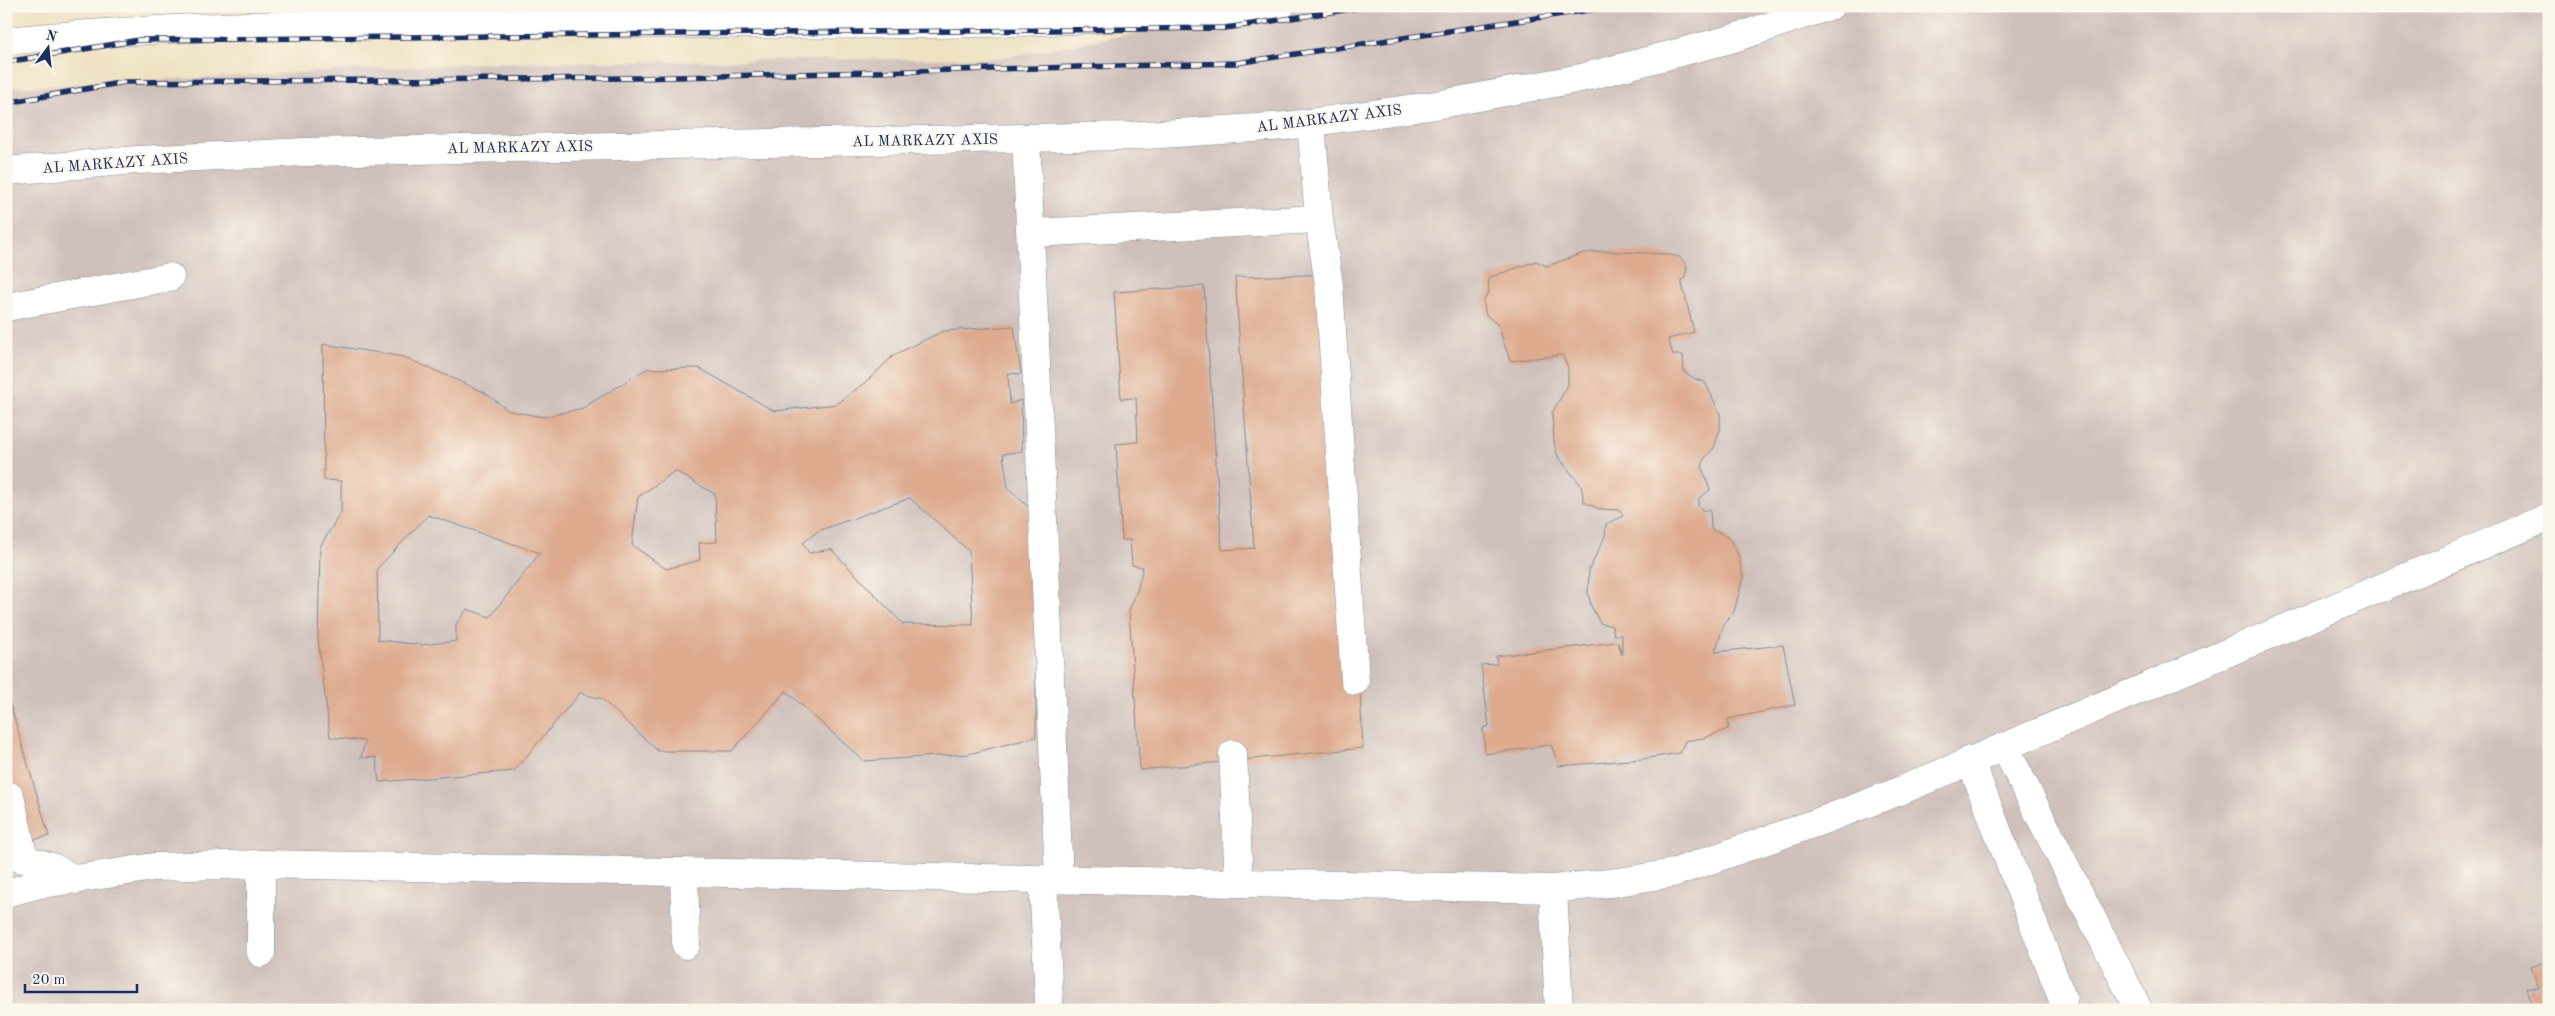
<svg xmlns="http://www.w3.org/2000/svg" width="2555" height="1016" viewBox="0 0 2555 1016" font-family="'Old Standard TT',serif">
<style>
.industrial{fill:#cfc0bb}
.building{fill:#deab8f;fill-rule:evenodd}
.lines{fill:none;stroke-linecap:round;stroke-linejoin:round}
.minor-casing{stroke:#858890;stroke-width:29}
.major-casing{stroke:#858890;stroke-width:29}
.minor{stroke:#fff;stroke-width:28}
.major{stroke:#fff;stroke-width:28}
.rail-casing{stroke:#1b2f5e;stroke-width:5.5}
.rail{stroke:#fbf7ec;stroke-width:4;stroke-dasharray:11;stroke-linecap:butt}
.labels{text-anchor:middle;stroke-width:4.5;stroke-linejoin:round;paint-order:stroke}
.street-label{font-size:15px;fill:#1b2f5e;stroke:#fbf7ec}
</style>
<rect width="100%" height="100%" fill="#fbf7ec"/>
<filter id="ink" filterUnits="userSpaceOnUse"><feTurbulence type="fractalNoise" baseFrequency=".02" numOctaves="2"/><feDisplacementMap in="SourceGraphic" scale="10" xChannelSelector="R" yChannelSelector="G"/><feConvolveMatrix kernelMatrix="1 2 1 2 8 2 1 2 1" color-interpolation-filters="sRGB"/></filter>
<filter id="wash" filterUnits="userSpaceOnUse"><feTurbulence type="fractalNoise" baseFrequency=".0096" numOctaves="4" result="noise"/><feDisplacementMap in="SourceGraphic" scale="20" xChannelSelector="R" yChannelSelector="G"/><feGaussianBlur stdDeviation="1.12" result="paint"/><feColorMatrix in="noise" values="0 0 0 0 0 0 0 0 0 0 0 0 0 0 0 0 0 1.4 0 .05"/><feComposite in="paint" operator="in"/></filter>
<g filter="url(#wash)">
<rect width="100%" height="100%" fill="#efe2c2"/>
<!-- industrial -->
<path class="industrial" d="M1281,6h1268v1004h-2543v-922l476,-25 517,-5z"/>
<g id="blocks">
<!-- building -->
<path class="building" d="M1602,251l64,3 14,3 5,6 2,5 -2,10 -4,2 13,52 -26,7 5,16h10l1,17 11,7 10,3 15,32v16l-6,18 -10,11 -2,9 8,22 -11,8 -1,8 6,5 6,-2 1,20 17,8 5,8 5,10 5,22 -9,35 -9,9 -10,31 68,-7 12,60 -67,14v10l-24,9 -19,3 -5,12 -38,6 -83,7 -8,-21 -66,9 -2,-26 6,-2 -8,-61 16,-1 -1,-8 122,-14 4,13v-20h-8l-2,-9 -12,-3 -9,-17 -3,-14 1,-22 16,-34 1,-12 17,-8 -3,-6 -21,-1 -15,-7 -3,-17 -23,-28 -4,-15 -2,-29 16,-28v-18l-6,-12 -52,6 -12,-36 -12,-10 -3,-14 6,-10 -1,-13 48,-17 11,5 37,-13z
M1339,274l24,474 -223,22 -11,-159 8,-20 6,-24 -11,-2 -2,-25h-8l-6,-96 22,-2 -2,-44 -15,1 -7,-107 90,-6 18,264 32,-2 -19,-271z
M1014,326l7,48 -13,-1 2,31 11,-4 1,51 -19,3 5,34 28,26v223l-68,17 -104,7 -78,-70 -54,60h-74l-56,-52 -22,-6 -66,78 -135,11 -3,-25 -15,1 4,-17 -35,-4 -12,-99 2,-91 21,-35v-31l-17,-1 -1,-136 81,13 80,35 25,19 35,6 39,-9 63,-39 53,-1 75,43 63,-7 31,-24 26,-25 49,-24zM675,471l40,23 2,48 -18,1 1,17 -34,9 -34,-24 6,-48zM910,498l59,53 4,74 -70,-1 -72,-75 -22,4 -6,-10 15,-12zM428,515l112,38 -50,64 -23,-8 -11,15v17l-35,4 -43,-5 -1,-71z
M6,690l43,146 -43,10z
M2549,960v50h-14l-9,-22h13l-8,-21z"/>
</g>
</g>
<g filter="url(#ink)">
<use href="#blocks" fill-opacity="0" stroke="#858890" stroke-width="1"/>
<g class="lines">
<defs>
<path id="minor" d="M970,6l46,13
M1026,138l33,741
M1319,219l10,66 26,396
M1031,233l288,-14 -8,-96
M6,307l164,-30
M2004,746l135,264
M1233,754l6,129
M1970,760l93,240
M10,796l14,62
M6,854l46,13 25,13
M261,864v89
M684,872l2,73
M1043,879l6,123
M1553,889l6,121
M6,893l30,-8 118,-18 107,-3 1292,25 65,-7 55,-9 148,-52 76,-29 652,-275"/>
<path id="major" d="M6,41c423,-41 851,7 1275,-35
M6,171l131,-11 168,-8 825,-16 156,-10 150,-21 145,-27 150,-39 99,-33"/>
</defs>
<!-- minor casing -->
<use href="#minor" class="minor-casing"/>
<!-- major casing -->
<use href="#major" class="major-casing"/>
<!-- minor -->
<use href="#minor" class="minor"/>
<!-- major -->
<use href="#major" class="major"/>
<defs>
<path id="rail" d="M6,62l133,-22 1087,-12 145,-22
M6,103l119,-21 511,-4 600,-15 380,-57"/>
</defs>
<!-- rail casing -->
<use href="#rail" class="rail-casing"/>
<!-- rail -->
<use href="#rail" class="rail"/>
</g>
</g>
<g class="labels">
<!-- street labels -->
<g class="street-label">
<text transform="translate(1329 118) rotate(-7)" y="5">AL MARKAZY AXIS</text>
<text transform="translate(925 140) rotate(-1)" y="5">AL MARKAZY AXIS</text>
<text transform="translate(520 147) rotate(-1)" y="5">AL MARKAZY AXIS</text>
<text transform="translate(115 163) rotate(-4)" y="5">AL MARKAZY AXIS</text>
</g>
</g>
<!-- margin -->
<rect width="2555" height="1016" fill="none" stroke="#fbf7ec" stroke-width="25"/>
<!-- north arrow -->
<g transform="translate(48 48) rotate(15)" stroke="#fbf7ec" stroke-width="4" paint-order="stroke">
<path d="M0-4L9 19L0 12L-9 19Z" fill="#1b2f5e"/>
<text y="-8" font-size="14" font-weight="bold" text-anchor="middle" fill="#1b2f5e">N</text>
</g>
<!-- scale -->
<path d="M25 984v8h112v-8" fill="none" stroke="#1b2f5e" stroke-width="2.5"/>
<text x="32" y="984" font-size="15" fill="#1b2f5e" stroke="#fbf7ec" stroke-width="4" paint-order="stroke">20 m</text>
</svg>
